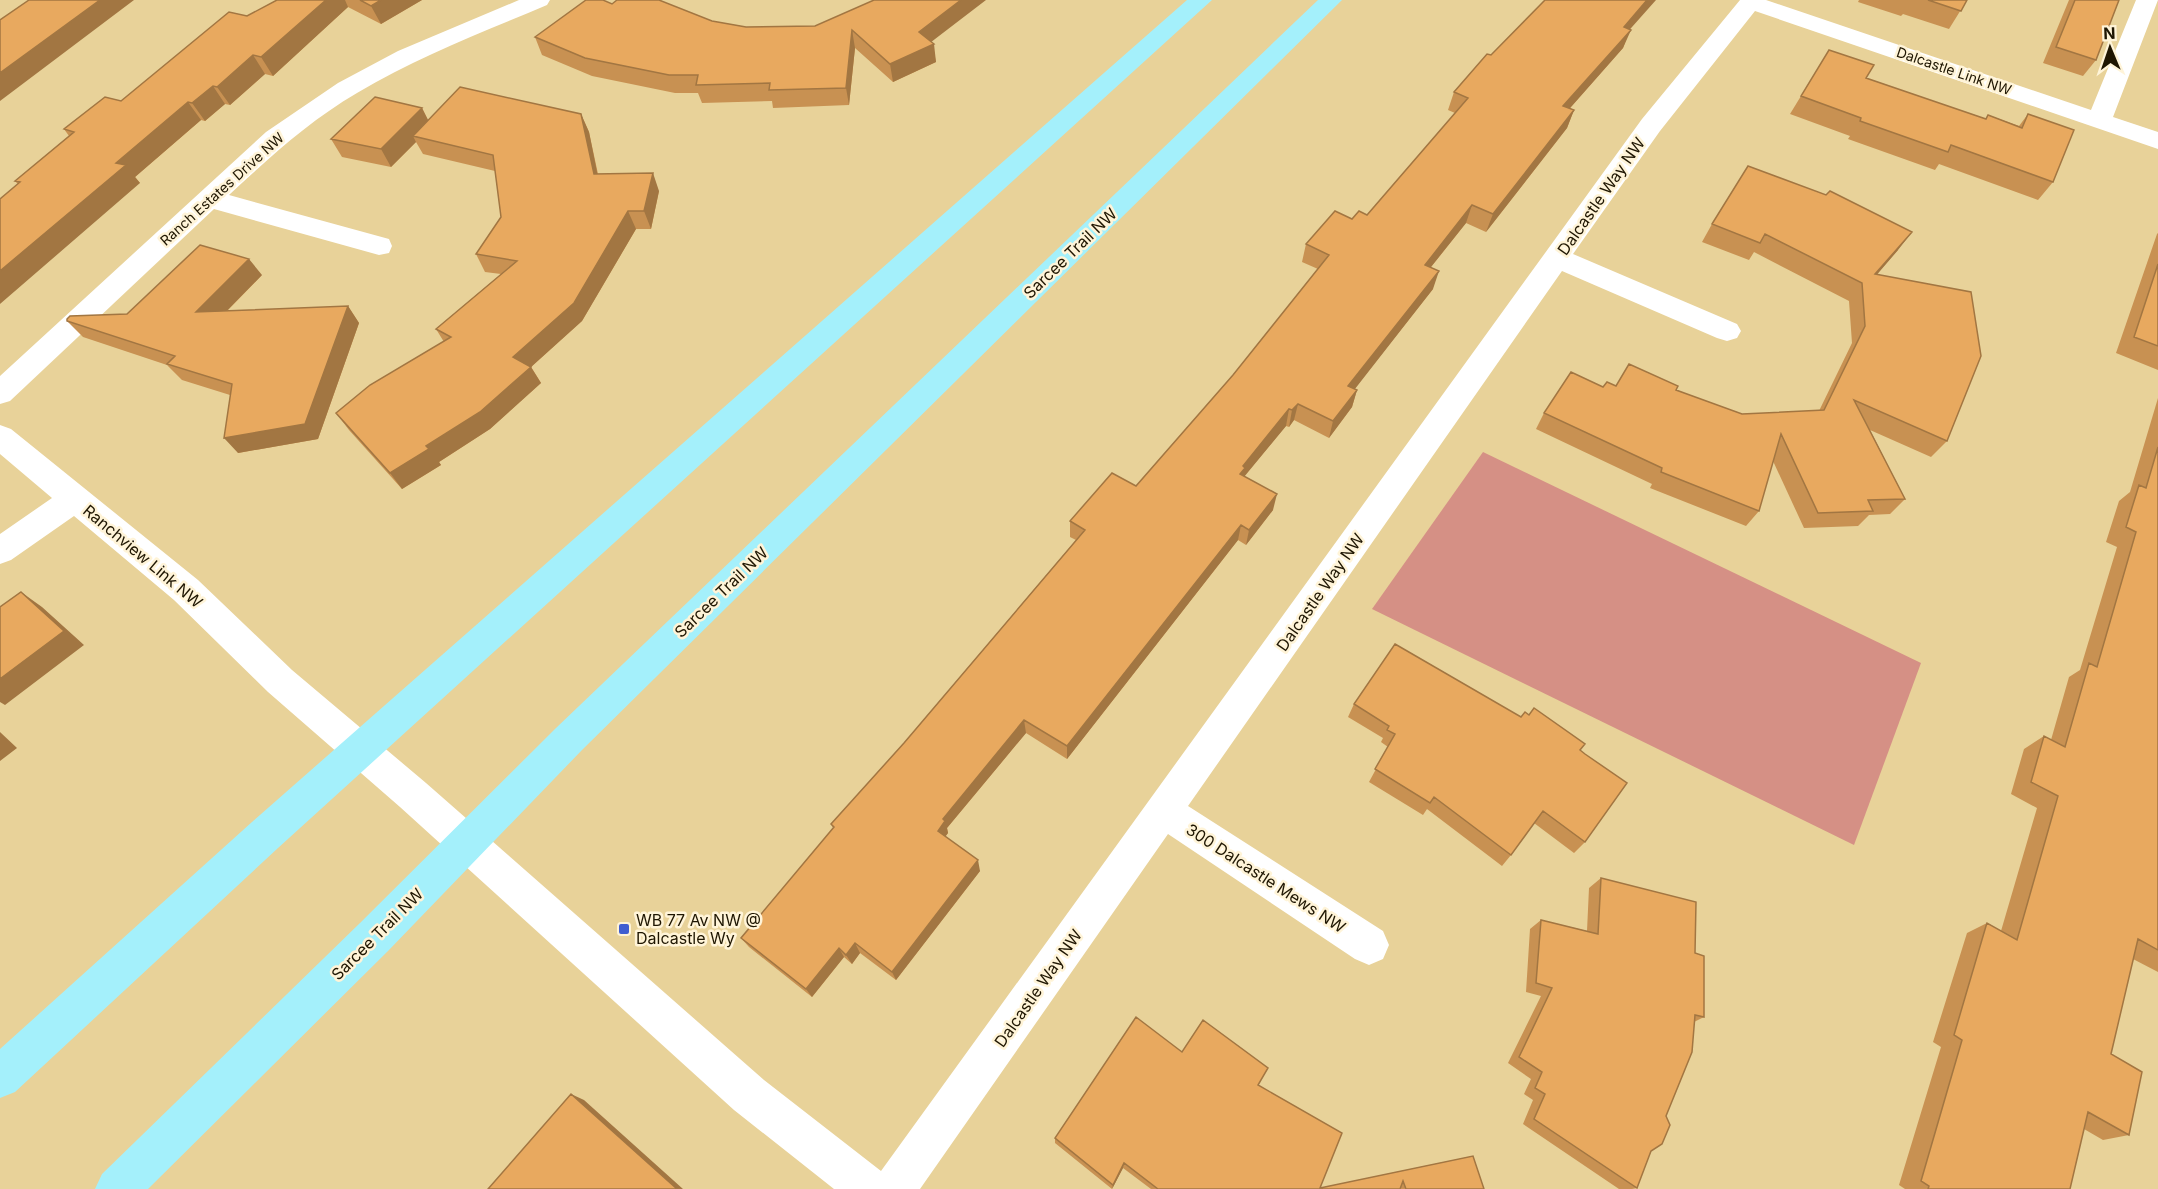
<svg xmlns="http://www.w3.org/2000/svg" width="2158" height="1189" viewBox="0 0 2158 1189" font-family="Inter,sans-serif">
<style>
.green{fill:#d59085}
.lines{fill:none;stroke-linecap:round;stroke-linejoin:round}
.minor{fill:#fff;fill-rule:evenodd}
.major{fill:#a4f0fb;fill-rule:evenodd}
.wall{fill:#c89152}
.shaded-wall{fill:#a27642}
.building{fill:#e8a95f;stroke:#a27642;stroke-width:1.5}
.poi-dot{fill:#405ed0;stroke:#fff4d8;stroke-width:2}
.labels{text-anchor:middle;stroke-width:5;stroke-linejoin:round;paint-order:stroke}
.far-street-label{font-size:14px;fill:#1f1602;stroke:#fff4d8}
.street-label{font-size:16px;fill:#1f1602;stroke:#fff4d8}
.poi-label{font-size:16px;fill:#1f1602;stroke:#fff4d8;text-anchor:start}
</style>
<rect width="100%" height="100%" fill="#e8d299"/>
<!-- green -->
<path class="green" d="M1483,452l438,211 -67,182 -482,-236z"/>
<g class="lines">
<!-- minor -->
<path class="minor" d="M519,0h31l-3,5c-64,27 -130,52 -190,88 -48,28 -88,65 -128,102l160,44 3,7 -3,7 -10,2 -165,-46 -204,192 -10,3v-28l266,-244 72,-49 60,-32z
M1740,0h26l325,110 45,-110h22l-45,117 45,15v17l-403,-138 -95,120 -87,123 164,70 4,7 -4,7 -10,3 -10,-3 -155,-67 -374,535 195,125 6,14 -6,14 -14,6 -14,-6 -187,-125 -248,355h-86l-100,-79 -334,-303 -132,-115 -94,-92 -100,-84 -63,44 -11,4v-30l52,-36 -52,-44v-29l11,4 187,151 94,90 134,113 338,297 117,91 761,-1052z"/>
<!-- major -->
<path class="major" d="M1187,0h25l-934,848 -263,244 -15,6v-49l252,-227z
M1318,0h24l-760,750 -194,201 -240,238h-53l7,-15 258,-251 196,-195z"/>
</g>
<!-- wall -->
<path class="wall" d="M277,0h145l-41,24 -33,-17 -75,69 -8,-2 -35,31 -5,-1 -20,17 -4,-1 -66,57 5,6 -122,1 -3,-3 54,-45 -5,-7 57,-28 126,-85z
M1859,0h108l-18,29 -46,-15 -2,2 -43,-14z
M2069,0h50l-23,60 -13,16 -40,-13z
M612,4l134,23 69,-1 117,16 4,20 -43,20 -38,-34 -6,57 -76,3 -1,-7 -70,2 -4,-10h-23l-83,-17 -50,-21 -7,-18z
M1630,29l-7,19 -53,60 4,2 -7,18 -81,104 -20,-9 -35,44 2,22 -79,100 3,1 -5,17 -23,31 -35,-18 -5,7 -3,-1 -42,50 29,34 -27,35 -8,-5 -171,219 -41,-26 -79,95 1,5 -3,4 35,34 -84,109 -36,-27 -8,11 -8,-7 -32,40 -63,-50 -8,-9 92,-110 -2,-4 73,-81 172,-203 -6,-3v-16l66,-35 97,-111 85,-106 -16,-7 4,-18 46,-25 15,-4 88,-102 -7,-3 6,-18 37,-37z
M1866,78l119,41 3,-4 31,11 9,-12 25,68 -15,18 -99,-36 -4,6 -87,-31 2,-3 -60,-22 11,-18z
M422,108l6,12 153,-6 8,18 9,42 61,17 -8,38h-15l-54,92 -51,46 10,16 -51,46 -51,33 2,3 -39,24 -53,-59 -13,-17 108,-71 -8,-13 65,-55 -16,-2 -9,-18 25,-37 -6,-46 -72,-17 -7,-12 -25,25 -49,-10 -11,-18z
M1712,224l186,26 -21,24 70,167 -16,16 -61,-27 35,69 -15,15 -21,1 -11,11 -54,2 -31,-67 -14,50 -13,15 -96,-38 2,-4 -116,-55 8,-16 59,-26 13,-1 60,4 66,24 77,-3 33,-68 -3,-42 -95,-49 -5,8 -47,-18z
M2158,233v137l-42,-17 41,-119z
M262,275l-35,36 121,-5 11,17 -41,116 -80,14 -8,-58 -48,-15 -15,-15 -84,-28 -16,-16 60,-7z
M2158,398v574l-25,-13 -22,95 18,81 -26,5 -19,-11 -14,60h-165l-6,-4 42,-138 -8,-5 34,-109 20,-10 14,8 36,-123 -26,-14 13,-45 20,-13 7,4 18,-63 11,-7 37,-123 -11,-5 13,-41 11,-9z
M1354,704l167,13 59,33 5,92 -11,11 -40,-30 -23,32 -9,11 -75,-57 -4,6 -54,-33 19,-35 -7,-5 2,-4 -35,-21z
M1601,878l94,75 9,64 -10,5 -43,129 -14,37 -5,1h-13l-96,-65 10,-24 -9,-6 7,-15 -23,-16 33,-67 -15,-4 4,-63 11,-9 46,11 2,-43z
M1182,1052l76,33 62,103 153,-32 11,33h-333l-28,-21 -11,21 -57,-46v-5z"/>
<!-- shaded-wall -->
<path class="shaded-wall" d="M100,0h34l-134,101v-28z
M326,0h19l3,7 -75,69 -12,-19z
M381,0h41l-41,24 -10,-18z
M961,0h25l-64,49 12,-5 2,18 -43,20 -3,-18 29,-32z
M1647,0h9l-40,45 8,-18z
M852,30l3,18 -6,57 -3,-17z
M1631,30l-8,18 -67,76 7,-18z
M253,55l12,19 -35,31 -13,-18z
M213,86l12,18 -20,17 -13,-18z
M188,102l13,18 -66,57 5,6 -140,121v-33l116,-108z
M422,108l9,18 -18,10 3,6 -25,25 -10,-18z
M1574,110l-7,18 -81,104 7,-18z
M581,114l8,18 12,60 -7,-18z
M653,173l6,18 -8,38 -7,-18z
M1472,205l-6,18 -47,59 6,-17z
M628,211l8,18 -54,92 -51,46 10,16 -51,46 -51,33 2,3 -39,24 -12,-16 36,-27 87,-89z
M1912,232l-14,18 -36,42 13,-18z
M249,259l13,16 -52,53 -14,-16z
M1439,271l-6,18 -89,114 4,-17z
M348,306l11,17 -41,116 -80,14 -14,-15z
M1357,390l-5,17 -23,31 4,-17z
M1298,404l-4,16 -5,7 3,-17z
M1289,409l-3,17 -42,51 -4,-3 3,-8z
M1277,494l-4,16 -27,35 3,-15z
M1241,525l-3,15 -171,219v-13z
M21,592l21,15 42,38 -79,60 -5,-3v-23z
M1024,720l2,13 -79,95 1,5 -7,9 -3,-11 5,-12z
M0,732l17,16 -17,13z
M978,860l2,11 -84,109 -4,-8z
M855,943l5,10 -8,11 -6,-9z
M839,948l5,9 -32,40 -6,-8z
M571,1094l13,6 99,89h-6z
M1124,1163l-1,5 -11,21 1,-4z"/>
<!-- building -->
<path class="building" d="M29,0h71l-100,73v-53z
M277,0h49l-65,57 -8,-2 -36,32 -4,-1 -21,17 -4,-1 -72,61 10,2 -126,106v-72l20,-17 -5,-1 59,-49 -10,-3 41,-32 16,4 108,-89 18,4z
M360,0h21l-10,6z
M586,0h17l9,4 5,-4h42l53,21 34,6 69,-1 59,-26h87l-42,32 15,12 -44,20 -38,-34 -6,58 -77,2 1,-7 -74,2 2,-10h-29l-84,-17 -50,-21z
M1545,0h102l-23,27 7,3 -68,76 11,4 -81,104 -21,-9 -47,60 14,6 -91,115 9,4 -24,31 -35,-17 -6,6 -3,-1 -46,57 2,2 -5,6 37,20 -28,36 -8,-5 -174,221 -43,-26 -81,99 2,2 -7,10 40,29 -86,112 -37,-29 -9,12 -7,-7 -33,41 -65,-51 93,-111 -3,-3 73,-81 181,-213 -15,-9 42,-48 24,13 97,-111 96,-120 -23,-11 29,-33 17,8 7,-8 8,4 101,-117 -14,-6 33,-38 4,1z
M1928,0h39l-6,11z
M2075,0h44l-23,60 -40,-13z
M1829,50l45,15 -8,13 120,41 2,-4 34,13 6,-14 46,16 -21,52 -102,-37 -3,7 -88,-31 1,-3 -60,-22z
M460,87l121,27 13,60 59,-1 -9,38h-16l-54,92 -61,54 18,10 -51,45 -54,34 3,3 -39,24 -54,-60 34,-28 81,-48 -15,-8 81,-68 -41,-7 25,-37 -8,-62 -80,-19z
M375,97l47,11 -41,41 -50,-10z
M1748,166l78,29 4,-4 82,41 -37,42 96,18 10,64 -34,85 -93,-41 51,99 -37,1 5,11 -55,2 -37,-79 -22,77 -98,-39 1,-4 -118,-55 27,-41 32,15 4,-5 9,4 13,-22 49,22 -2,4 66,24 82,-4 41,-84 -3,-43 -97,-49 -5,9 -48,-19z
M200,245l49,14 -53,53 152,-6 -43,118 -81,14 8,-54 -65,-20 8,-8 -108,-35v-2l3,-3 57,-2z
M2158,264v82l-24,-9z
M2158,447v503l-20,-11 -27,115 31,18 -13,63 -41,-23 -18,77h-142l1,-3 -8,-5 41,-141 -8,-5 32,-109 1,-3 30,17 41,-144 -27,-14 13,-46 21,11 24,-84 8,4 39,-135 -10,-5 13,-42 7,3z
M21,592l43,39 -64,48v-72z
M1395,644l126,73 4,-5 4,3 5,-7 51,36 -5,6 5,4 42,29 -42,59 -42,-31 -32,44 -77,-58 -4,6 -55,-34 20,-35 -8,-4 2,-4 -35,-22z
M1601,878l95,24 -1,51 9,3v61l-9,-2 -3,37 -26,64 4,9 -8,19 -11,7 -14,37 -103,-69 11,-25 -10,-6 7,-16 -23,-15 33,-69 -16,-5 5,-63 57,14z
M1136,1017l46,35 21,-32 65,48 -10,17 84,48 -22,55 153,-32 11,33h-78l-3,-8 -3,8h-242l-34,-26 -11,22 -58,-47z
M571,1094l106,95h-189z"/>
<!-- markers -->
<rect class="poi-dot" x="618" y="923" width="12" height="12" rx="3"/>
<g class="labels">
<!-- far-street labels -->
<g class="far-street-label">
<text transform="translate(1954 71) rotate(19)" y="5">Dalcastle Link NW</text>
<text transform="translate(222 189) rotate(-42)" y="5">Ranch Estates Drive NW</text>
</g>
<!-- street labels -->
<g class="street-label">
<text transform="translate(1601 196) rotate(-55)" y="6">Dalcastle Way NW</text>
<text transform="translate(1070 253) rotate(-44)" y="6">Sarcee Trail NW</text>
<text transform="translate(143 556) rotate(40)" y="6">Ranchview Link NW</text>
<text transform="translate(721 592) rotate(-44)" y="6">Sarcee Trail NW</text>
<text transform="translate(1320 592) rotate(-55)" y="6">Dalcastle Way NW</text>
<text transform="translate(1266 878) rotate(33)" y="6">300 Dalcastle Mews NW</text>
<text transform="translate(377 934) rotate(-45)" y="6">Sarcee Trail NW</text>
<text transform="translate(1038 988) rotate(-55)" y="6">Dalcastle Way NW</text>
</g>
<!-- poi labels -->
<g class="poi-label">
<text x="636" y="926">WB 77 Av NW @<tspan x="636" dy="18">Dalcastle Wy</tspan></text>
</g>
</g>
<!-- north arrow -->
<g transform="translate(2110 48) rotate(358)" stroke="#fff4d8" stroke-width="4.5" paint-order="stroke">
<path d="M0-4.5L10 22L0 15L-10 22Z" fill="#1f1602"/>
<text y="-9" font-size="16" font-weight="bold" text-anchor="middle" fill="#1f1602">N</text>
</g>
</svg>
